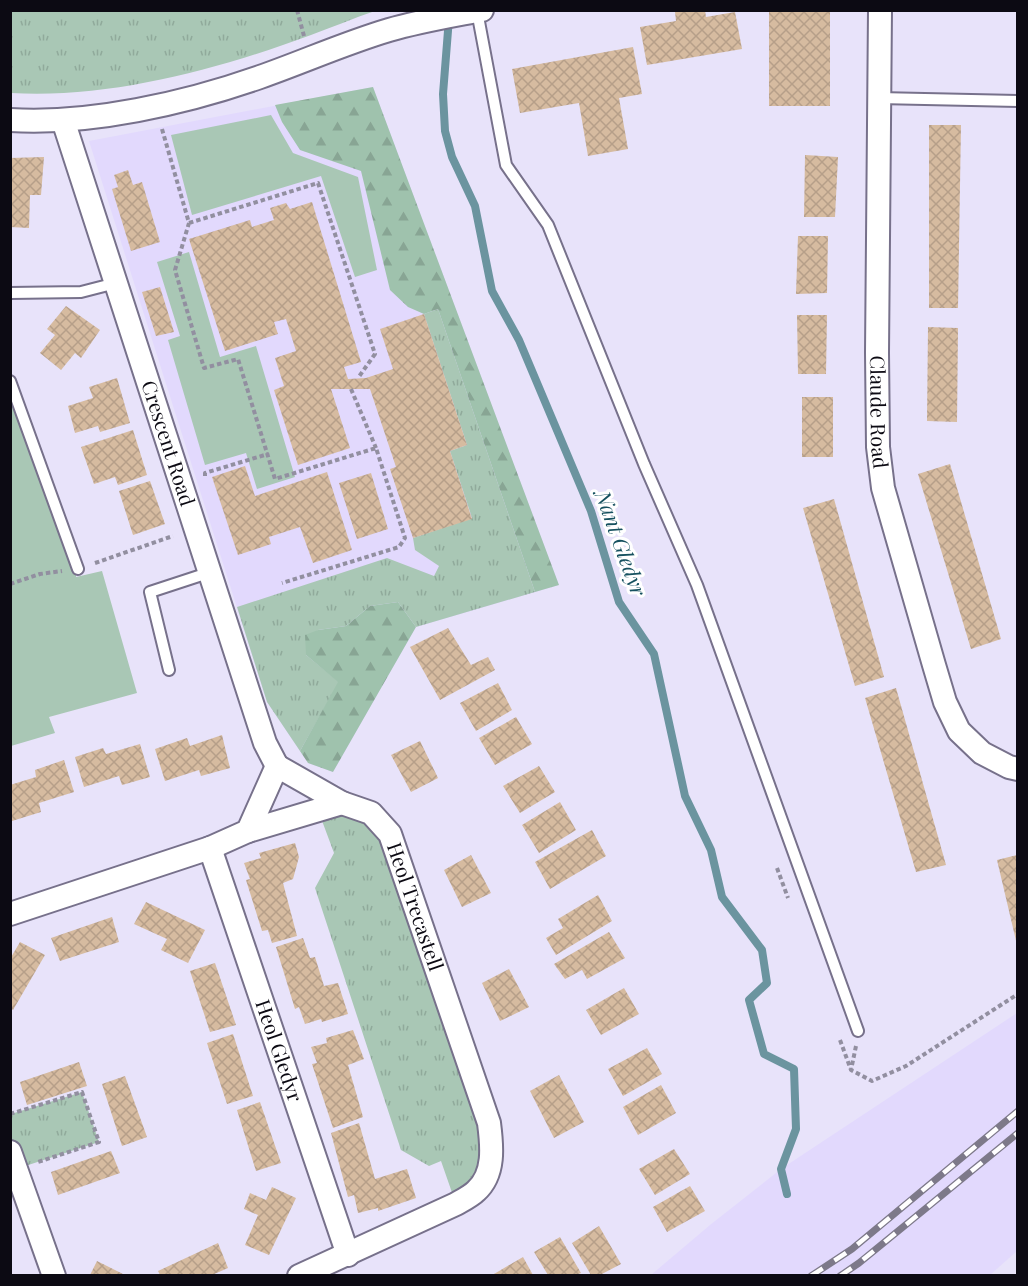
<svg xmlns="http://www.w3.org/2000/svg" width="1028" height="1286" viewBox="0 0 1028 1286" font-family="'Playfair Display',serif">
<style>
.built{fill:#e2d9fd}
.grass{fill:url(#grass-tufts)}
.forest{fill:url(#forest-firs)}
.green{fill:#a9c7b5}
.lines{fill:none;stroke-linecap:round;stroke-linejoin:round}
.stream{stroke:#6b949f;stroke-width:8}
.building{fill:url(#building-cross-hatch)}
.lane-casing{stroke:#77718b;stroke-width:14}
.street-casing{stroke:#77718b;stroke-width:26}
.path{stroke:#928fa0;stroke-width:4;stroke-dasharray:4.5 3;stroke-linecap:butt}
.lane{stroke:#fff;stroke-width:10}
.street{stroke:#fff;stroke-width:22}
.rail-casing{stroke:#7d7989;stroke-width:7}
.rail{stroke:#fff;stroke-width:4.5;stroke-dasharray:14;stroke-linecap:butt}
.labels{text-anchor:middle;stroke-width:6;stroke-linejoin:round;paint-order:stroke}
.street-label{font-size:20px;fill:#0c0a13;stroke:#fff}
.water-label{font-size:21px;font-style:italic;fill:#16515f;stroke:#fff}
</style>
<defs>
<pattern id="grass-tufts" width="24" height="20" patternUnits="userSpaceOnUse" patternTransform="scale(1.5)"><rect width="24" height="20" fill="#a9c7b5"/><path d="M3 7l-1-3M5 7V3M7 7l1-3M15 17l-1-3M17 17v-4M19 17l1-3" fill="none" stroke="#90aa9b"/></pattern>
<pattern id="forest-firs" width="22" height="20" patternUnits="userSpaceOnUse" patternTransform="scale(1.5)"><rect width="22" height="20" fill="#9fc2ad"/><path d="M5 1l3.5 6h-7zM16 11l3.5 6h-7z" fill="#88a594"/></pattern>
<pattern id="building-cross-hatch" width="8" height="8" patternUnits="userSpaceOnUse" patternTransform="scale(1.5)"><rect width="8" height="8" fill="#d6bba0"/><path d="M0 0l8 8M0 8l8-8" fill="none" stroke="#b69f89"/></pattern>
</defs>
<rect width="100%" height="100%" fill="#e8e3fa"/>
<!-- built -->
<path class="built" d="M373,87l186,498 -143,42 -83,145 -25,-9 -41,-61 -178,-561z
M1017,1013v238l-27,24h-339l59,-50 71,-56z"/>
<!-- grass -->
<path class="grass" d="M10,11l1,-1 364,1c-21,7 -42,16 -64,24 -92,34 -202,64 -300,58z
M438,309l97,283 -119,35 -18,-25 -28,4 -24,20 -28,4 -12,25 33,27 -39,69 -33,-49 -30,-95 150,-49 47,18 5,-10 -24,-16 -2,-12 59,-20 -22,-67 17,-6 -43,-131z
M318,810l53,3 121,337 -36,54 -15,-43 -12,5 -28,-16 -86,-262 19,-35z
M82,1092l17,50 -83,27 -5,-17v-38z"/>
<!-- forest -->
<path class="forest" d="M373,87l186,498 -24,7 -97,-283 -14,5 -16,-7 -18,-17 -29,-119 -61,-21 -18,-28 -7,-17z
M398,602l18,25 -83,145 -25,-9 -8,-12 38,-69 -32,-27 -1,-20 13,-5 28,-4 24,-20z"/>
<!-- green -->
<path class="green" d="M271,115l22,38 65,24 19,93 -22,7 -34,-101 -129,39 -21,-80z
M189,252l31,105 36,-11 39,131 -38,12 -11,-36 -41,12 -37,-125 12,-4 -23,-74z
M10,381l66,182v14l26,-6 35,122 -88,24 6,16 -44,13z"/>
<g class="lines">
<!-- stream -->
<path class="stream" d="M449,18l-6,76 2,37 7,26 23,49 17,85 27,49 72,171 28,91 35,52 31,142 26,54 11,47 40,53 5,33 -18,17 15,54 30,15 2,60 -15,40 6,25"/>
</g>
<!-- building -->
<path class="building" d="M682,10h23l1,7 29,-5 7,37 -95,16 -7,-38 36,-6 -1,-9z
M830,10v96h-61v-95z
M633,47l9,47 -23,4 9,51 -40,7 -9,-53 -59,10 -8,-44z
M929,125h32l-3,183h-29z
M805,155l33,2 -3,60h-31z
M44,157l-3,38h-11l-1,33 -19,-1v-69z
M128,170l5,15 9,-3 18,60 -29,9 -19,-62 6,-2 -4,-12z
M312,202l49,160 -17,5 4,12 18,-1 27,-9 -13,-40 44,-15 43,131 -17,6 22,68 -59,19 -23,-69 6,-2 -26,-78h-39l19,59 -52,17 -24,-75 10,-4 -9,-28 21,-7 -10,-32 -12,3 4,12 -53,17 -36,-112 61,-19 2,7 22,-7 -4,-12 16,-5 4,6z
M798,236h30l-1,57 -31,1z
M160,287l14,45 -18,4 -14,-44z
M66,306l34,24 -19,28 -6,-5 -14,17 -21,-17 15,-18 -8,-6z
M797,315h30l-1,59h-28z
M928,327l30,1 -1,94 -30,-1z
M117,378l13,45 -30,9 -2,-6 -23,7 -7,-27 25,-8 -4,-11z
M802,397h31v60h-31z
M133,430l14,45 -29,10 -3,-8 -21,7 -13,-37z
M950,464l51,175 -30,10 -53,-175z
M245,466l10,30 72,-24 25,78 -39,13 -13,-36 -31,10 2,7 -33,11 -26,-78z
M371,473l17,56 -31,10 -18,-56z
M150,481l15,43 -32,11 -14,-44z
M834,499l50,178 -29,9 -52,-178z
M448,628l23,37 17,-8 7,13 -55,30 -30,-53z
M498,683l14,27 -36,21 -16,-28z
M896,688l50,177 -30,7 -51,-174z
M516,717l16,27 -37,21 -16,-27z
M222,735l8,33 -29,8 -2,-6 -34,11 -10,-32 32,-11 3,8z
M420,741l18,37 -27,14 -20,-37z
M140,744l10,33 -28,8 -3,-9 -35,11 -9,-30 28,-9 3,6z
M64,760l10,32 -35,11 2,9 -29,9 -2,-36 26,-8 -1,-7z
M539,766l16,26 -35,21 -17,-27z
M560,802l16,28 -37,23 -17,-28z
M592,830l14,26 -56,33 -15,-27z
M295,843l4,14 -6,22 -10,4 14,53 -25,7 -4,-13 -6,1 -16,-51 4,-1 -6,-16 17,-5 -2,-5z
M471,855l20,38 -29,14 -18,-37z
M1017,855v90l-20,-85z
M598,895l14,26 -56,34 -10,-17 17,-10 -5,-9z
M146,902l59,28 -17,33 -27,-13 6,-11 -33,-15z
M112,917l7,25 -59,19 -9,-23z
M609,932l16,26 -38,21 -5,-9 -17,9 -11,-15z
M303,938l7,20 5,-1 9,29 14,-3 10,31 -26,8 -1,-3 -16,5 -6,-17 -4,2 -19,-62z
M20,942l25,13 -32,55 -3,-2v-49z
M215,963l21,62 -26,7 -20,-61z
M509,969l20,38 -29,14 -18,-38z
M624,988l15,26 -38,21 -15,-25z
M353,1030l11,29 -16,6 15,52 -30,11 -21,-64 5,-1 -6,-16 16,-4 -1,-5z
M233,1034l20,62 -26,8 -20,-61z
M647,1048l15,26 -39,22 -15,-27z
M79,1062l8,24 -60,19 -7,-23z
M559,1075l25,47 -30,16 -24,-47z
M125,1076l22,61 -25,9 -20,-62z
M661,1085l15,28 -38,22 -15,-28z
M260,1102l21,61 -25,8 -19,-61z
M359,1123l16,56 32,-10 9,29 -38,13v-3l-20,5 -4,-18 -6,2 -17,-64z
M674,1149l16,25 -35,21 -16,-26z
M111,1151l9,22 -62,22 -7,-23z
M690,1186l15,25 -38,21 -14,-25z
M272,1187l24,11 -27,57 -24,-10 13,-30 -14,-6 6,-16 16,7z
M599,1226l22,38 -21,11h-9l-19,-32z
M560,1237l21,36 -5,2h-28l-14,-23z
M218,1243l10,25 -16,7h-52l-2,-4z
M523,1257l10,18h-38l-1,-1z
M97,1261l28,14h-35z"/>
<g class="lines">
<defs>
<path id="lane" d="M477,11l29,154 42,60 96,239 53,121 161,446
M878,98l140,3
M10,293l71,-1 35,-9
M10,381l68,188
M169,670l-19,-78 61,-20"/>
<g id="street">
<path id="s1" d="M880,10l-3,343 1,94 5,41 51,177 11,37 14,29 23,22 27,14 9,2"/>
<path d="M10,120c80,5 176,-17 250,-43 43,-15 85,-34 129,-47 31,-9 62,-14 93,-20"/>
<path id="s2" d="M63,120l202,623 12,23"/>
<path d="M248,831l94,-28"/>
<path id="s3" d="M210,848l138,407"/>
<path id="s4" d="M10,914l200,-66 38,-17 29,-65 65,37 29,10 19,21 99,289c3,23 6,51 -13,68 -5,5 -13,9 -20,13l-157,72"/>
<path d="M10,1152l44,124"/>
</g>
</defs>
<!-- lane casing -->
<use href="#lane" class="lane-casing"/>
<!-- street casing -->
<use href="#street" class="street-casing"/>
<!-- path -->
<path class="path" d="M297,10l7,26
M162,129l27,94 -14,47 29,98 34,-9 37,120 101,-31 29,90 -6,9 -117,36
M189,223l129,-40 57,171 -17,24
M351,389l25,59
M205,476v-3l63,-19
M95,563l78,-27
M10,584l30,-10 22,-3
M777,868l11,30
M840,1040l11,30
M856,1046l-5,24 21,11 34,-15 112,-72
M10,1114l72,-22 17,50 -61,20"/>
<!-- lane -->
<use href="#lane" class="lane"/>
<!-- street -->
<use href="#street" class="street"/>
<defs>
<path id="rail" d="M811,1276l41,-27 166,-138
M840,1276l19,-13 159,-130"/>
</defs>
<!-- rail casing -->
<use href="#rail" class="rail-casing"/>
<!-- rail -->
<use href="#rail" class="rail"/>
</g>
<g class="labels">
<!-- street labels -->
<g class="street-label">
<text dy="7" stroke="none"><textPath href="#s1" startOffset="402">Claude Road</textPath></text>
<text dy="7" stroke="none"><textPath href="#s2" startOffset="340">Crescent Road</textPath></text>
<text dy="7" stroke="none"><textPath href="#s4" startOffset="534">Heol Trecastell</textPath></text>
<text dy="7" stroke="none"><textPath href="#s3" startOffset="214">Heol Gledyr</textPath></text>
</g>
<!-- water labels -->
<g class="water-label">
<text transform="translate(620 543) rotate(70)" y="7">Nant Gledyr</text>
</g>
</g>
<!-- border -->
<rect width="1028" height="1286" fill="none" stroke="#0c0a13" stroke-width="24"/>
</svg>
